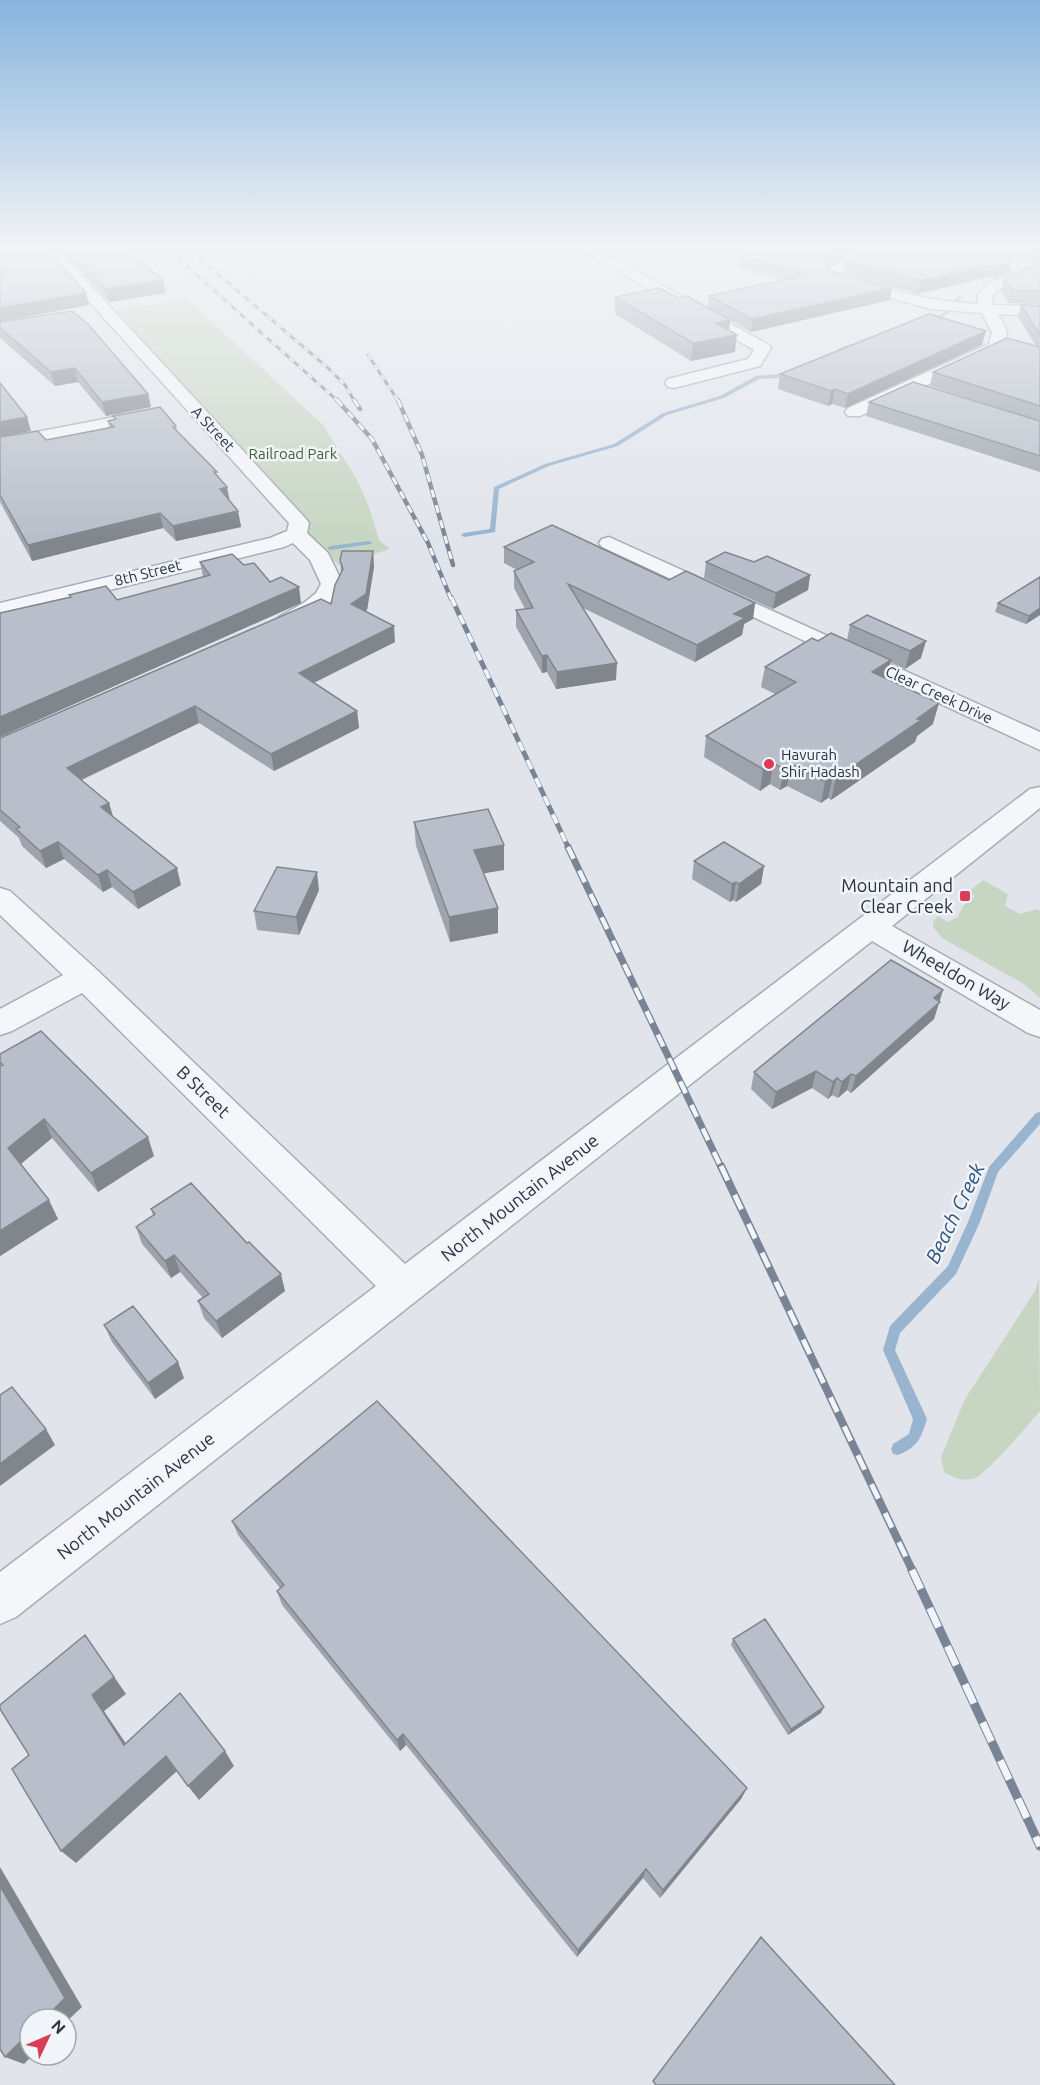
<svg xmlns="http://www.w3.org/2000/svg" width="1040" height="2085" viewBox="0 0 1040 2085" font-family="Ubuntu,sans-serif">
<style>
.green{fill:#c7d6c2}
.lines{fill:none;stroke-linecap:round;stroke-linejoin:round}
.stream{fill:#99b4ce;fill-rule:evenodd}
.minor-casing{stroke:#a6acb6;stroke-width:3}
.minor{fill:#f5f6f9;fill-rule:evenodd}
.rail-far5-casing{stroke:#798596;stroke-width:3}
.rail-far4-casing{stroke:#798596;stroke-width:4.5}
.rail-far3-casing{stroke:#798596;stroke-width:5}
.rail-far2-casing{stroke:#798596;stroke-width:7}
.rail-far1-casing{stroke:#798596;stroke-width:8}
.rail-casing{stroke:#798596;stroke-width:9}
.rail-far5{stroke:#f1f4f8;stroke-width:2;stroke-dasharray:6;stroke-linecap:butt}
.rail-far4{stroke:#f1f4f8;stroke-width:3;stroke-dasharray:8;stroke-linecap:butt}
.rail-far3{stroke:#f1f4f8;stroke-width:4;stroke-dasharray:10;stroke-linecap:butt}
.rail-far2{stroke:#f1f4f8;stroke-width:4.5;stroke-dasharray:13;stroke-linecap:butt}
.rail-far1{stroke:#f1f4f8;stroke-width:5;stroke-dasharray:16;stroke-linecap:butt}
.rail{stroke:#f1f4f8;stroke-width:7;stroke-dasharray:21;stroke-linecap:butt}
.wall{fill:#9ea4ae}
.shaded-wall{fill:#81868d}
.building{fill:#b8bfca;stroke:#81868d;stroke-width:1.5}
.poi-dot{fill:#db3c58;stroke:#f1f4f8;stroke-width:2}
.labels{text-anchor:middle;stroke-width:5;stroke-linejoin:round;paint-order:stroke}
.far-street-label{font-size:15px;fill:#283345;stroke:#f1f4f8}
.far-park-label{font-size:15px;fill:#3e6234;stroke:#f1f4f8}
.far-poi-label{font-size:15px;fill:#283345;stroke:#f1f4f8;text-anchor:start}
.poi-label{font-size:18px;fill:#283345;stroke:#f1f4f8;text-anchor:end}
.street-label{font-size:18px;fill:#283345;stroke:#f1f4f8}
.water-label{font-size:20px;font-style:italic;fill:#2e537d;stroke:#f1f4f8}
</style>
<rect width="100%" height="100%" fill="#e1e5eb"/>
<!-- green -->
<path class="green" d="M186,298l137,127 33,53 13,29 10,33 11,9 -52,16 -232,-253z
M983,880l25,14 -3,12 15,8 17,-5 3,2v87l-16,-14 -82,-46 -9,-11v-5l5,-6 10,6 10,-5 5,-11 12,-10 -7,-4z
M1039,1278l1,133c-11,13 -53,63 -65,67 -12,4 -21,0 -31,-6l-3,-15 24,-58 70,-108z"/>
<g class="lines">
<!-- stream -->
<path class="stream" d="M959,296l4,1 -7,6h-4v-2z
M946,312l4,1 -23,10 -4,-1z
M860,342l2,3 -16,4 -16,10 -5,-1 17,-11z
M792,371l2,3 -13,4 -22,1 -35,19 -57,17 -49,31 -69,20 -50,23 -4,43 -31,5 -3,-2 3,-2 26,-4 4,-42 51,-23 69,-20 49,-31 57,-17 36,-20 25,-2z
M369,541l3,2 -1,1 -41,6 -3,-2 3,-2z
M1040,1112v12l-42,48 -18,50 -24,52 -56,59 -5,17 32,69c-6,19 -9,28 -29,36l-5,-1 -2,-5 2,-5 16,-10 4,-15 -30,-69 7,-24 58,-60 20,-44 21,-55 47,-54z"/>
<defs>
<path id="minor" d="M39,246h15l252,273 3,4 -2,10 21,20 15,31c-11,22 -32,39 -56,45l-8,-2 -3,-5 3,-5 26,-15 11,-9 5,-9 -11,-24 -17,-17 -9,4 -284,70v-14l270,-65 17,-7 2,-8z
M574,246h17l178,99 2,3 -11,18 -86,22 -6,-1 -3,-4 3,-4 80,-20 6,-9z
M853,246h14l2,7 -2,4 -28,17c45,15 91,28 139,30l-1,-9 12,-12 51,-20v9l-41,17 -7,7 1,9 47,1v10l-42,-2c8,13 13,22 4,36l-142,66h-12l-3,-4 3,-4 141,-64 3,-11 -10,-20 -52,-4 -102,-29 -5,-7 2,-3 29,-16z
M985,246h20l-17,9 29,9 2,3 -7,4 -39,-12 -2,-3 4,-6z
M151,410l6,1 3,4 -3,4 -157,32v-12z
M609,537l431,195v18l-438,-203 -3,-4 3,-4z
M1040,787v21l-148,118 148,84v27l-12,-4 -156,-92 -856,676 -16,7v-52l376,-286 -294,-293 -70,38 -12,4v-26l63,-34 -63,-60v-27l10,3 86,78 309,295 625,-475z"/>
</defs>
<!-- minor casing -->
<use href="#minor" class="minor-casing"/>
<!-- minor -->
<use href="#minor" class="minor"/>
<defs>
<path id="rail-far5" d="M164,246l175,156
M185,246l142,121 18,18 10,17
M368,355l31,47"/>
<path id="rail-far4" d="M337,400l35,39 56,104 23,56
M354,400l6,9
M398,400l24,55 31,110"/>
<path id="rail-far3" d="M451,597l118,252"/>
<path id="rail-far2" d="M568,847l153,320"/>
<path id="rail-far1" d="M721,1166l192,406"/>
<path id="rail" d="M912,1570l128,276"/>
</defs>
<!-- rail-far5 casing -->
<use href="#rail-far5" class="rail-far5-casing"/>
<!-- rail-far4 casing -->
<use href="#rail-far4" class="rail-far4-casing"/>
<!-- rail-far3 casing -->
<use href="#rail-far3" class="rail-far3-casing"/>
<!-- rail-far2 casing -->
<use href="#rail-far2" class="rail-far2-casing"/>
<!-- rail-far1 casing -->
<use href="#rail-far1" class="rail-far1-casing"/>
<!-- rail casing -->
<use href="#rail" class="rail-casing"/>
<!-- rail-far5 -->
<use href="#rail-far5" class="rail-far5"/>
<!-- rail-far4 -->
<use href="#rail-far4" class="rail-far4"/>
<!-- rail-far3 -->
<use href="#rail-far3" class="rail-far3"/>
<!-- rail-far2 -->
<use href="#rail-far2" class="rail-far2"/>
<!-- rail-far1 -->
<use href="#rail-far1" class="rail-far1"/>
<!-- rail -->
<use href="#rail" class="rail"/>
</g>
<!-- wall -->
<path class="wall" d="M57,246h64l45,47 -57,9z
M766,246h87l-1,7 -25,14 2,3 61,30 -139,32 -21,-12 -1,10 6,22 -44,9 -76,-47v-17l64,1 29,10 1,-12 73,-16 -44,-13 2,-12 27,-9z
M869,246h112l-6,3 34,23 -15,7 -2,-3 -75,18 -73,-21 2,-12 23,-13z
M996,246h44l-11,18 -35,-10z
M1040,264v40l-31,-1 -8,-12 3,-13z
M1021,305l19,1v166l-174,-56 3,-14 143,10 -82,-26 3,-14 103,-26 -18,-29z
M0,322l148,72 3,13 -45,9 -28,-34 -23,4 -55,-48z
M982,345l-137,63 -13,-4 -4,2 -50,-17 2,-15z
M113,416l63,10 1,5 41,46 11,24 9,10 3,16 -65,14 -13,-13 -131,33 -32,-59v-65l46,3 63,-13 -1,-6 6,-1z
M504,547l165,33 86,23 -2,16 -9,5 -2,11 -47,27 -112,-54 33,72 -60,9 -9,-17 -5,1 -26,-46v-17l9,-1 -11,-21v-17l3,-1 -13,-7z
M373,551l1,16 -7,43 -2,1 30,31 -81,41 43,28 2,17 -85,43 -75,-48 -117,57 27,23 4,14 68,68 -43,24 -26,-22 -9,5 -39,-33 -18,9 -24,-22 -3,-8 -19,-17v-83l331,-134 10,-31 -1,-13z
M200,562l44,3 26,17 31,21 -301,134v-124l70,-16 -1,-2 48,5 86,-23z
M706,562h48l56,13 -2,15 -35,19 -69,-31z
M998,603l42,12 -14,9 -31,-12z
M867,615l54,43 -16,11 -15,-7 -4,17 47,45 -16,12 -2,6 -84,58 -3,-2 -7,5 -34,-17 -7,4 -10,-6 -10,7 -56,-34 2,-21 69,-42 -14,-7 4,-20 53,-26 29,-1 3,-15z
M414,822l90,23v25l-21,3 15,60 -48,9 -34,-96z
M694,861l70,5 -3,18 -25,18 -3,-2 -3,2 -38,-23z
M319,890l-20,45 -42,-5 -3,-19z
M943,990l-9,29 -83,74 -4,-3 -9,8 -6,-3 -4,4 -16,-11 -40,21 -21,-20 3,-17z
M0,1054l154,102 -56,36 -46,-54 -31,26 37,55 -58,37z
M151,1209l134,82 -63,47 -18,-20 -6,-17 5,-3 -23,-26 -9,6 -29,-34 -6,-17 17,-12z
M104,1325l80,53 -29,21 -43,-57z
M232,1521l515,267 -6,11 -81,99 -17,-20 -66,79 -171,-212 -6,6 -118,-146 -5,-14 3,-3 -42,-53z
M733,1639l88,74 -33,22 -57,-90z"/>
<!-- shaded-wall -->
<path class="shaded-wall" d="M844,246h9l-1,7 -28,15 -1,-6 3,-6z
M1040,250v11l-11,3 3,-12z
M1012,260l-3,12 -15,7 3,-12z
M995,264l-3,12 -75,18 3,-13z
M163,280l3,13 -57,9 -3,-13z
M892,288l-2,12 -139,32 1,-13z
M86,293l3,12 -89,17v-14z
M730,320l-2,16 9,-1 -2,17 -44,9 2,-18 23,-20z
M986,331l-4,14 -137,63 3,-14z
M75,368l3,14 -23,4 -4,-14z
M835,389l-3,15 -4,2 3,-15z
M148,394l3,13 -45,9 -4,-14z
M27,417l4,14 -31,6v-15z
M227,487l3,15 -10,-13z
M238,511l3,16 -65,14 -3,-15z
M160,513l3,15 -131,33 -4,-16z
M373,551l1,16 -7,43 -14,10 -2,-16z
M810,575l-2,15 -35,19 3,-16z
M299,587l2,16 -301,134v-20z
M755,603l-2,16 -9,5 -2,11 -47,27 2,-17 37,-31z
M1040,608v7l-14,9 3,-8z
M394,626l1,16 -94,47 -2,-16z
M926,641l-5,17 -16,11 5,-18z
M547,655v17l-5,1v-17z
M891,660l-5,21 -14,-9z
M617,663l-1,17 -60,9 1,-17z
M939,703l-6,21 -16,12 -2,6 -84,58 5,-22z
M195,706l4,17 -127,61 -5,-16z
M357,711l2,17 -85,43 -3,-17z
M773,763l-3,21 -10,7 3,-22z
M791,764l-4,22 -7,4 4,-21z
M833,777l-5,21 -7,5 4,-21z
M109,803l5,17 -13,-13z
M58,842l6,17 -18,9 -6,-17z
M504,845v25l-30,5v-25z
M764,866l-3,18 -25,18 3,-18z
M177,868l4,17 -43,24 -5,-17z
M107,870l5,17 -9,5 -5,-17z
M317,872l2,18 -20,45 -3,-18z
M736,882l-3,18 -3,2 2,-18z
M498,908v25l-48,9 -1,-25z
M943,990l-9,29 -83,74 5,-17 78,-78z
M816,1071l-4,17 -40,21 4,-17z
M851,1074l-4,16 -9,8 4,-16z
M837,1078l-5,17 -4,4 5,-17z
M44,1119l8,19 -35,29 -9,-19z
M148,1137l6,19 -56,36 -7,-19z
M49,1200l9,19 -58,37v-25z
M174,1255l6,17 -9,6 -6,-17z
M281,1274l4,17 -63,47 -6,-17z
M178,1362l6,16 -29,21 -7,-16z
M46,1429l9,16 -55,41v-22z
M85,1635l41,59 -22,17 33,49 -13,-15 -32,-50z
M824,1707l-3,6 -33,22 3,-6z
M403,1734l3,11 -6,6 -3,-11z
M225,1751l9,15 -35,34 -11,-14z
M166,1756l11,15 -101,92 -15,-12z
M747,1788l-6,11 -81,99 3,-8z
M0,1867l82,140 -16,15v-3h-22l-44,-133z
M646,1869l-3,9 -66,79 1,-7z
M30,2032v23h3l-9,9 -19,-7z"/>
<!-- building -->
<path class="building" d="M0,246h44l42,47 -86,15z
M65,246h56l42,34 -57,9z
M768,246h76l-18,10 -3,6 6,8 63,18 -140,31 -43,-23 97,-21 -66,-20z
M871,246h102l1,2 38,12 -15,7 -2,-3 -75,17 -74,-20z
M1010,246h30v4l-8,2z
M1040,264v27h-28l-8,-13z
M659,288l20,10 8,-2 43,24 -14,3 21,12 -44,8 -78,-46z
M1021,305l19,1v29z
M72,311l16,13 60,70 -46,8 -27,-34 -24,4 -51,-44v-6z
M929,314l57,17 -138,63 -13,-5 -4,2 -51,-17z
M1007,338l33,9v59l-107,-34z
M913,382l127,39v35l-171,-54z
M0,383l27,34 -27,5z
M160,407l16,19 -3,1 44,45h-3l13,15 -7,2 18,22 -65,15 -13,-13 -132,32 -28,-50v-58l38,-6 8,9 68,-13 -6,-6 8,-2 -3,-3z
M552,525l117,55 17,-9 69,32 -21,11 11,4 -48,27 -129,-61 49,79 -60,9 -10,-17 -5,1 -26,-46 17,-2 -19,-37 20,-9 -30,-15z
M342,551h31l-7,43 -15,10 43,22 -95,47 58,38 -86,43 -76,-48 -128,62 42,35 -8,4 76,61 -44,24 -26,-22 -9,5 -40,-33 -18,9 -24,-22 4,-2 -20,-17v-72l321,-139 10,5 4,-19 8,-16 -3,-9z
M725,552l29,10 13,-6 43,19 -34,18 -70,-31z
M232,554l12,11 10,-2 16,19 11,-5 18,10 -299,130v-104l71,-16 -2,-2 37,-9 11,14 93,-25 -10,-13z
M1040,577v31l-11,8 -31,-13z
M867,615l59,26 -16,10 -60,-26z
M831,633l60,27 -19,12 67,31 -22,16 4,1 -85,58 -3,-1 -8,5 -34,-18 -7,5 -11,-6 -10,6 -57,-33 90,-54 -31,-15 47,-29 6,3z
M488,809l16,36 -30,5 24,58 -49,9 -35,-95z
M724,842l40,24 -25,18 -3,-2 -4,2 -38,-23z
M277,867l40,5 -21,45 -42,-6z
M891,960l52,30 -9,8 6,4 -84,74 -5,-2 -9,8 -5,-4 -4,4 -17,-11 -40,21 -22,-20z
M41,1031l107,106 -57,36 -47,-54 -36,29 41,52 -49,31v-165l3,-1 -3,-3v-8z
M191,1183l56,60 2,-1 32,32 -65,47 -18,-20 11,-7 -35,-39 -9,6 -29,-34 19,-13 -4,-5z
M133,1306l45,56 -30,21 -44,-58z
M12,1387l34,42 -46,35v-69z
M377,1401l370,387 -84,102 -17,-21 -68,81 -175,-216 -6,6 -120,-149 7,-6 -52,-64z
M765,1619l59,88 -33,22 -58,-90z
M85,1635l29,42 -22,18 32,50 56,-52 45,58 -37,35 -22,-30 -105,95 -49,-82 17,-14 -29,-46v-4z
M0,1886l65,112 -21,21h-14v13l-25,25 -5,-8z
M761,1937l134,148h-239l-3,-4z"/>
<!-- sky -->
<linearGradient id="sky" x2="0" y2="1"><stop stop-color="#88b4de"/><stop offset="0.46" stop-color="#f2f3f6"/><stop offset="1" stop-color="#f2f3f6" stop-opacity="0"/></linearGradient>
<rect width="1040" height="538" fill="url(#sky)"/>
<!-- markers -->
<g class="poi-dot">
<circle cx="769" cy="764" r="6"/>
<rect x="959" y="890" width="12" height="12" rx="3"/>
</g>
<g class="labels">
<!-- far-street labels -->
<g class="far-street-label">
<text transform="translate(213 429) rotate(47)" y="5">A Street</text>
<text transform="translate(148 573) rotate(-14)" y="5">8th Street</text>
<text transform="translate(939 695) rotate(25)" y="5">Clear Creek Drive</text>
</g>
<!-- far-park labels -->
<g class="far-park-label">
<text x="293" y="459">Railroad Park</text>
</g>
<!-- far-poi labels -->
<g class="far-poi-label">
<text x="781" y="760">Havurah<tspan x="781" dy="17">Shir Hadash</tspan></text>
</g>
<!-- poi labels -->
<g class="poi-label">
<text x="953" y="892">Mountain and<tspan x="953" dy="21">Clear Creek</tspan></text>
</g>
<!-- street labels -->
<g class="street-label">
<text transform="translate(956 975) rotate(30)" y="6">Wheeldon Way</text>
<text transform="translate(203 1092) rotate(44)" y="6">B Street</text>
<text transform="translate(520 1198) rotate(-38)" y="6">North Mountain Avenue</text>
<text transform="translate(136 1496) rotate(-38)" y="6">North Mountain Avenue</text>
</g>
<!-- water labels -->
<g class="water-label">
<text transform="translate(955 1213) rotate(-64)" y="7">Beach Creek</text>
</g>
</g>
<!-- north arrow -->
<g transform="translate(48 2037) rotate(46)"><circle r="28" fill="#f1f4f8" stroke="#a1a7b0" stroke-width="1.5"/>
<path d="M0-4.5L10 22L0 15L-10 22Z" fill="#db3c58"/>
<text y="-9" font-size="16" font-weight="bold" text-anchor="middle" fill="#283345">N</text>
</g>
</svg>
